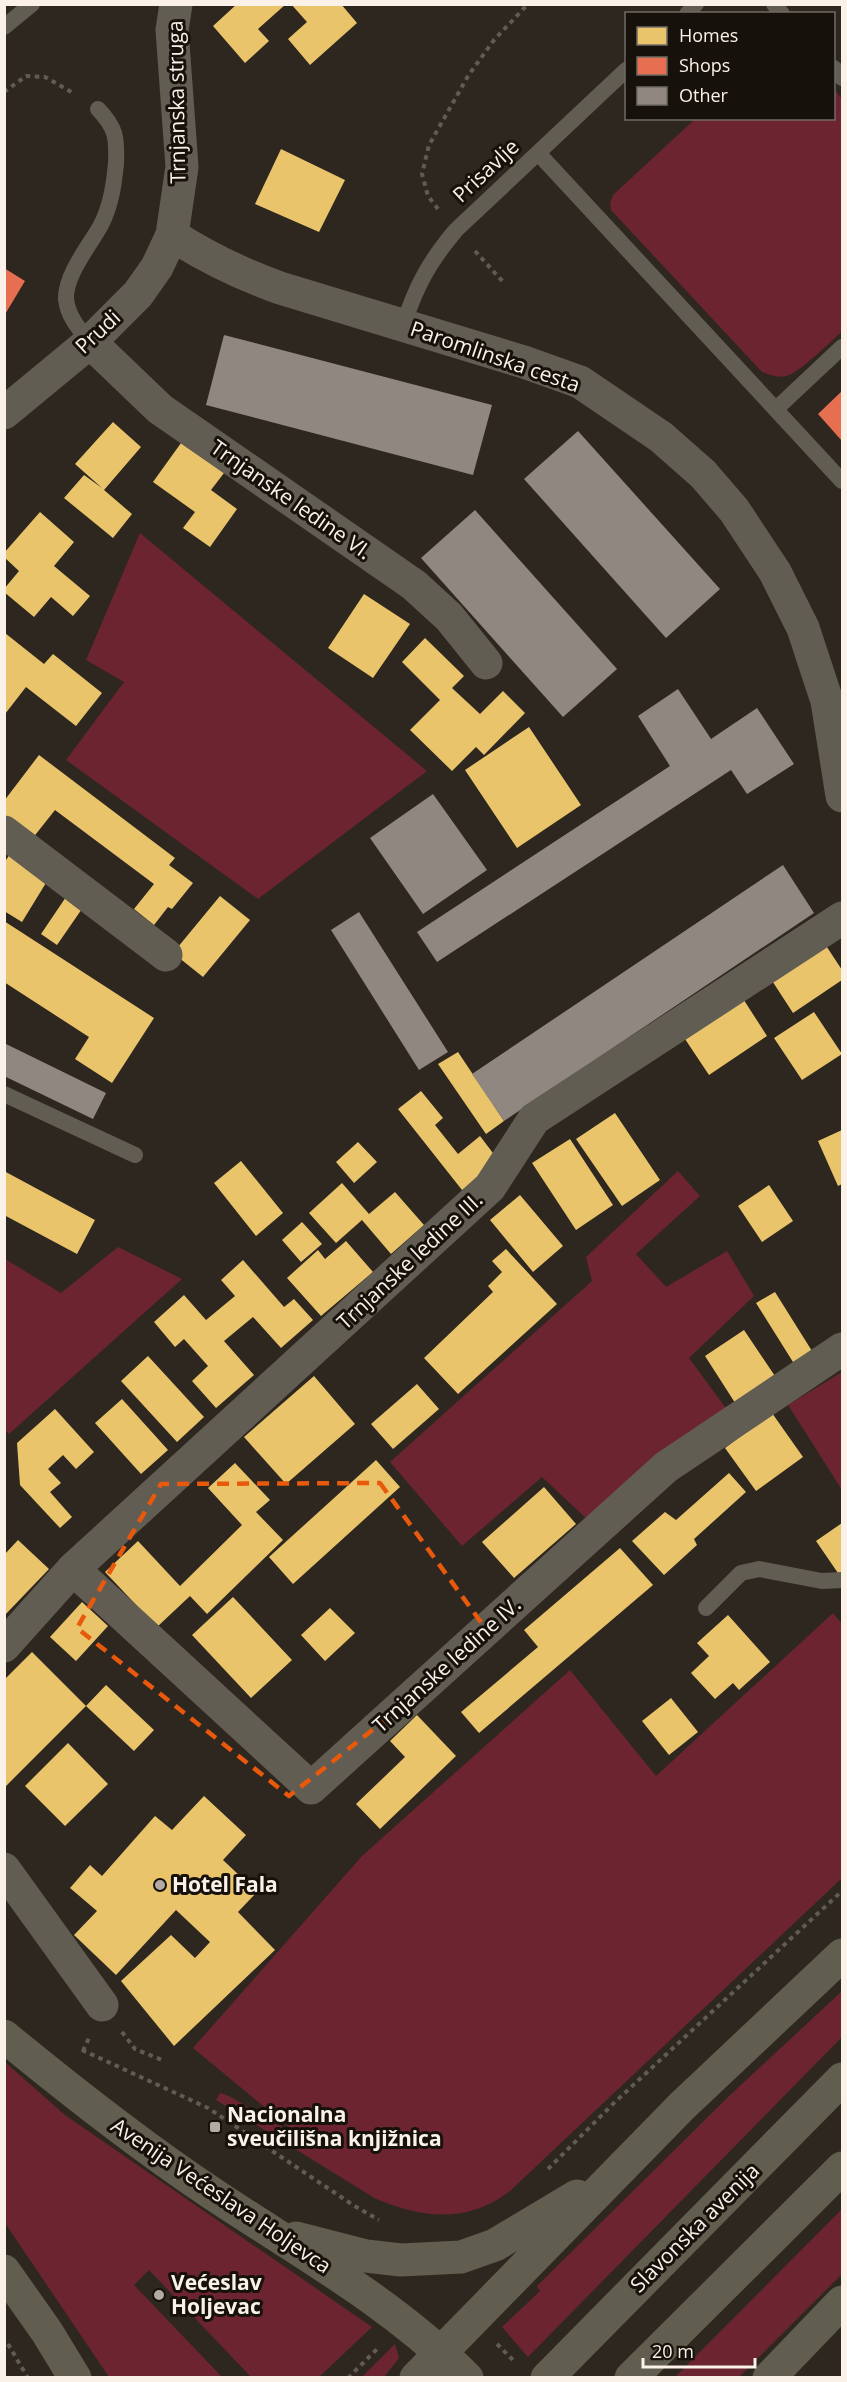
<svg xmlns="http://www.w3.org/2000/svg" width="847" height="2382" viewBox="0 0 847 2382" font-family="'Open Sans',sans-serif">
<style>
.green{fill:#6b2430}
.homes{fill:#e9c46a}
.shops{fill:#e76f51}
.building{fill:#918781}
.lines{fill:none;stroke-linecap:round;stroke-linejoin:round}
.path{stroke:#605c54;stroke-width:4;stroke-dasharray:4.5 4.5;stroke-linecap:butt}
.lane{stroke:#625d53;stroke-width:16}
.street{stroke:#625d53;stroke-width:33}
.secondary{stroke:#615d4f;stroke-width:33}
.marked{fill:none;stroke:#e8590c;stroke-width:4.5;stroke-dasharray:12 8;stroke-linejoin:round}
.poi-dot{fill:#b3aaa3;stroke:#17110c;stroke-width:2}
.labels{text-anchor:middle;stroke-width:6;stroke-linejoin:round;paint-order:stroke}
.street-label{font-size:21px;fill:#faf1e9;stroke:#17110c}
.poi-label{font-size:21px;font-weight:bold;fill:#faf1e9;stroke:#17110c;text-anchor:start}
</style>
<rect width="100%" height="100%" fill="#2e2720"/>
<!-- green -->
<path class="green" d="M834,89l8,10v232c-10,10 -44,43 -56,45 -8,2 -16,-1 -24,-4l-151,-162 -1,-7 3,-8 82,-76 139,-1z
M140,533l287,238 -169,128 -192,-139 58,-78 -38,-22z
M678,1171l22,25 -64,58 30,33 61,-36 27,45 -65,62 39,53 -139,110 -47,-44 -80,69 -72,-84 202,-181 -6,-24z
M118,1247l64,32 -173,155 -5,-5 1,-170 56,34z
M842,1372v118l-54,-85z
M833,1613l9,11v254l-332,313c-42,33 -88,27 -134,8l-160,-99 4,-7 9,3 74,43 -110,-91 169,-192 208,-186 86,106z
M842,1991v46l-314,320 -26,-30 38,-36 -3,-5 191,-189z
M5,2062l60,53 307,212 -53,50h-68l-102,-107 -15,15 88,92h-113l-104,-154z
M842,2209v65l-103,103h-64z
M395,2344l4,14 -15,19h-22z"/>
<!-- homes -->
<path class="homes" d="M237,4h49l-28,25 11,12 -24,22 -32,-37z
M291,4h50l16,19 -47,42 -22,-26 19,-17z
M281,149l64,31 -26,52 -64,-28z
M113,422l28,25 -37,43 28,24 -19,24 -49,-40 20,-23 18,13 -27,-24z
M181,443l43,30 -13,17 26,19 -27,38 -27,-19 12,-16 -42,-30z
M40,512l34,30 -20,24 36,30 -17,20 -22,-19 -17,20 -30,-25v-3l15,-18 -15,-14v-4z
M364,594l46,30 -37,54 -45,-30z
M5,633l39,31 9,-10 49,39 -26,33 -50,-39 -21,27z
M425,638l39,38 -12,12 28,26 23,-23 22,22 -41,42 -8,-8 -24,24 -42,-41 30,-30 -38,-38z
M529,727l52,78 -64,43 -52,-78z
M39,755l136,103 -6,7 24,18 -21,26 -4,-2 -14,18 -20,-16 20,-25 -99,-74 -23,29 -28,-20v-18z
M10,854l39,24 -27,44 -18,-11v-48z
M68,894l16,12 -27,39 -16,-11z
M220,896l30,24 -47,57 -30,-24z
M4,921l150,97 -42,65 -37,-24 14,-22 -85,-55z
M821,938l21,32v10l-49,33 -26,-40z
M740,994l27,42 -58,39 -28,-42z
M814,1012l28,42 -40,26 -28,-42z
M458,1052l46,69 -18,13 -48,-70z
M421,1091l22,27 -8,7 23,29 22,-18 19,25 -37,29 -64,-81z
M615,1113l45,67 -38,26 -46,-67z
M842,1130v54l-4,2 -20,-45z
M570,1139l43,66 -37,25 -44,-67z
M358,1142l19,20 -23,21 -18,-21z
M241,1161l42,52 -27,23 -42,-53z
M4,1171l91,49 -18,34 -73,-39z
M342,1183l27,31 26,-22 29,33 -33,29 -29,-34 -26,23 -27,-30z
M769,1185l24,36 -31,21 -24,-36z
M520,1195l43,51 -30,26 -43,-52z
M302,1222l20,22 -21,18 -19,-22z
M346,1241l27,31 -52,44 -34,-38 31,-28 7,9z
M506,1249l51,55 -99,90 -34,-36 69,-66 -5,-6 14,-14 -10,-11z
M243,1260l41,47 10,-8 19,21 -32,28 -28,-31 -29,24 30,34 -38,33 -24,-27 16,-15 -24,-27 -9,8 -21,-25 30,-27 22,25 29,-24 -14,-16z
M775,1292l37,59 -19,11 -37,-59z
M744,1330l35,52 -40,27 -34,-53z
M148,1356l56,61 -27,25 -56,-61z
M314,1376l41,48 -69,60 -42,-47z
M417,1384l22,25 -46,40 -22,-25z
M122,1399l46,51 -27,24 -46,-51z
M55,1409l39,43 -18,17 -13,-14 -15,14 13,14 -11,9 22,25 -12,11 -40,-43 -3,-42z
M772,1413l31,44 -47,34 -31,-43z
M376,1460l24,27 -107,97 -24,-27z
M235,1463l35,37 -14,12 27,28 -76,74 -17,-18 -33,31 -52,-55 33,-31 42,45 62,-61 -34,-37z
M729,1473l17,19 -52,47 3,6 -33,30 -32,-34 33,-29 11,8z
M544,1487l32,37 -62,54 -32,-36z
M842,1523v51l-2,2 -24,-35z
M18,1540l31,29 -45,47v-61z
M620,1548l33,37 -174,148 -18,-21 77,-65 -14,-17z
M233,1597l59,63 -41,38 -59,-63z
M82,1602l26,24 -32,35 -26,-24z
M330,1608l25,25 -30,28 -24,-26z
M728,1615l42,47 -31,28 -6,-7 -18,16 -24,-26 18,-17 -12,-13z
M32,1652l54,54 20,-21 48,45 -20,21 -48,-45 -82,82v-108z
M671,1698l27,34 -29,23 -27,-34z
M417,1715l39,41 -76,73 -24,-25 49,-47 -15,-16z
M68,1743l40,41 -43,42 -40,-40z
M204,1796l42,39 -23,25 34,32 -19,20 37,38 -101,96 -53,-65 50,-46 24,23 15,-16 -34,-32 -60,65 -42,-40 23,-24 -27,-23 20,-23 12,11 53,-60 17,14z"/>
<!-- shops -->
<path class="shops" d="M4,268l21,13 -21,35z
M842,391v50l-24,-27z"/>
<!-- building -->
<path class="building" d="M224,335l268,70 -19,70 -267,-70z
M578,431l142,158 -54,49 -142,-159z
M475,510l142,159 -54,48 -142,-159z
M678,689l33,50 46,-31 37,56 -47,30 -16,-24 -294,192 -20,-30 253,-166 -32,-50z
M433,794l54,76 -64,44 -53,-76z
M783,865l31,48 -310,208 -32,-47z
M359,912l89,140 -29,18 -88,-140z
M4,1043l102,50 -13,26 -89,-43z"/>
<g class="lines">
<!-- path -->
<path class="path" d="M4,92l22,-16 19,1 30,17
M438,209l-10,-13 -6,-22 7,-29 39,-69 26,-36 34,-36
M475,251l30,33
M122,2032l13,17 27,11
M82,2050l126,58 145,97 26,15
M83,2051l6,-13
M548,2169l67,-67 227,-211
M8,2344l20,34
M497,2344l18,18
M348,2378l31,-31"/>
<!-- lane -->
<path class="lane" d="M774,4l8,10
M687,14l9,-10
M4,27l28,-23
M834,68l8,10
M538,153l304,328
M403,326c13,-40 26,-64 53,-96l170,-160
M90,342c-11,-13 -22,-25 -24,-43 -1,-24 24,-54 35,-74 10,-20 13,-40 15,-62 1,-26 0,-35 -18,-54
M776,409l66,-62
M4,1094l131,61
M706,1608l35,-35 18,-4 63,12 20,-1"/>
<!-- street -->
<path class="street" d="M172,235c34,22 69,39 108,53l244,74 56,20 81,55 42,37 31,36 41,62 28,56 24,73 15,95
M90,342l70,67 254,176 35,32 37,46
M4,413l86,-71 48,-48 19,-27 15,-32 10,-68 -10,-137 4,-26
M4,832l162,123
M73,1569l238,219 355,-321 176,-118
M4,1646l69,-77 417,-382 44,-68 308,-201
M4,1869l98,136"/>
<!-- secondary -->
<path class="secondary" d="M4,2036c67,55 134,108 206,156 88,59 182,110 257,186
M296,2238l70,18 35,4 60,-3 34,-12 82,-49
M4,2271l43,61 28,46
M416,2378l266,-272 160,-151
M547,2378l295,-299
M631,2378l211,-210
M769,2378l73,-76"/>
</g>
<!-- marked area -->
<path class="marked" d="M380,1483l111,153 -202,160 -212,-168 84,-144z"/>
<!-- markers -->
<g class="poi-dot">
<circle cx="160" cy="1885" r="6"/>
<rect x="209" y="2121" width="12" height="12" rx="3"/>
<circle cx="159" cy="2295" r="6"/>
</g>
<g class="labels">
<!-- street labels -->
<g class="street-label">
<text transform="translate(177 102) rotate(-91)" y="7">Trnjanska struga</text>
<text transform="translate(486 171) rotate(-43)" y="7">Prisavlje</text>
<text transform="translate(98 332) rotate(-43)" y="7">Prudi</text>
<text transform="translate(495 357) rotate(19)" y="7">Paromlinska cesta</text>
<text transform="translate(291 500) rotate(35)" y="7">Trnjanske ledine VI.</text>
<text transform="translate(410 1261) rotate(-43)" y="7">Trnjanske ledine III.</text>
<text transform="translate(447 1665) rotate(-42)" y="7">Trnjanske ledine IV.</text>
<text transform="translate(221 2196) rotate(34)" y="7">Avenija Većeslava Holjevca</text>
<text transform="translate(695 2228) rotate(-45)" y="7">Slavonska avenija</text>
</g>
<!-- poi labels -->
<g class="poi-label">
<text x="172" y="1892">Hotel Fala</text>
<text x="227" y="2122">Nacionalna<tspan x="227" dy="24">sveučilišna knjižnica</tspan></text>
<text x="171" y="2290">Većeslav<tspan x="171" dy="24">Holjevac</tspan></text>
</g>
</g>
<!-- border -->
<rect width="847" height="2382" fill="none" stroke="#faf1e9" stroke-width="12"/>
<!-- legend -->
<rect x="625" y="12" width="210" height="108" fill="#17110c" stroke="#726b64" stroke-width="1.5"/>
<rect x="637" y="27" width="30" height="18" fill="#e9c46a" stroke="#726b64" stroke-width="1.5"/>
<text x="679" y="42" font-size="18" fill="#faf1e9">Homes</text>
<rect x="637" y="57" width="30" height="18" fill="#e76f51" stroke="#726b64" stroke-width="1.5"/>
<text x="679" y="72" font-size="18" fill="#faf1e9">Shops</text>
<rect x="637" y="87" width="30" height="18" fill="#918781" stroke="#726b64" stroke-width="1.5"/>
<text x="679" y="102" font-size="18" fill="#faf1e9">Other</text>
<!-- scale -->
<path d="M643 2358v9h112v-9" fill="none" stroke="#faf1e9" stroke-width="3"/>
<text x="652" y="2358" font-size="18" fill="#faf1e9" stroke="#17110c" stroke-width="4.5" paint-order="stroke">20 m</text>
</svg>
